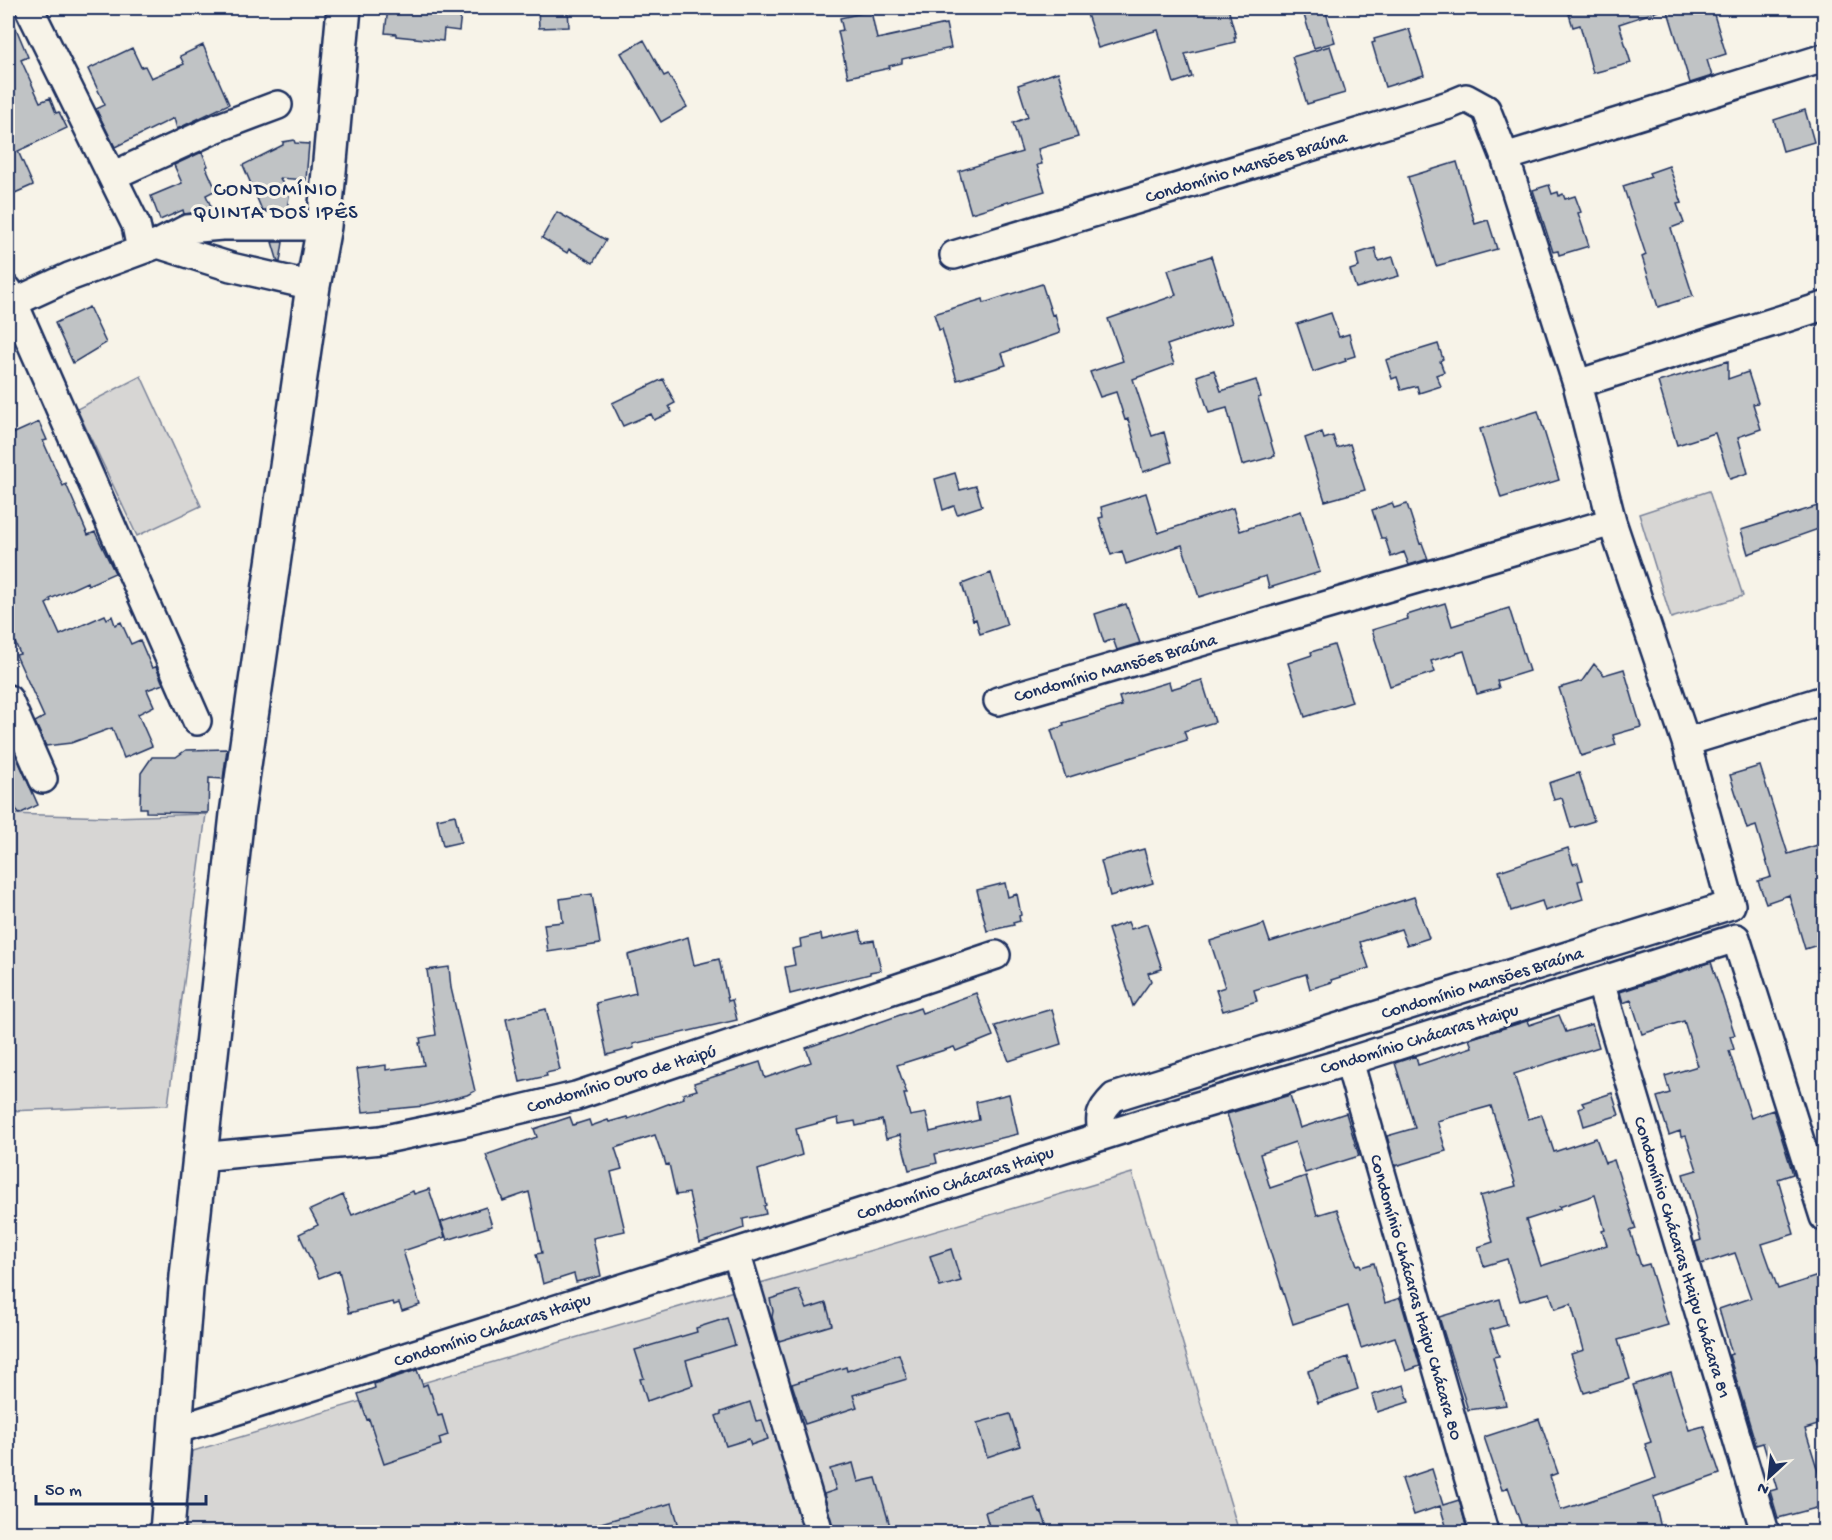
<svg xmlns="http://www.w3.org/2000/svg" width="1832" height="1540" viewBox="0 0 1832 1540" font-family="'Gochi Hand',sans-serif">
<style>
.green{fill:#d7d6d4;stroke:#798299;stroke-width:1.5}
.building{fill:#c0c3c5;stroke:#1b2f5e;stroke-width:1.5;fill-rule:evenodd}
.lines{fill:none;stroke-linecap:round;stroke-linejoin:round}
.street-casing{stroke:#1b2f5e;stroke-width:32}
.secondary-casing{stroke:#1b2f5e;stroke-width:38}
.street{stroke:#f7f3e8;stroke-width:27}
.secondary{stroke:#f7f3e8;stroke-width:33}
.labels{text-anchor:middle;stroke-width:6;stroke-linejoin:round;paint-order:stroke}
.street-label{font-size:18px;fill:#1b2f5e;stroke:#f7f3e8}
.neighbourhood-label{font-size:20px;letter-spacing:1.5px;fill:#1b2f5e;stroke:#f7f3e8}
</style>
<rect width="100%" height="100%" fill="#f7f3e8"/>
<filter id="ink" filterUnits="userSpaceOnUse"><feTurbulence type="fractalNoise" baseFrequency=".0167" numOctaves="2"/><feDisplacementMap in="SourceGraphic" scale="12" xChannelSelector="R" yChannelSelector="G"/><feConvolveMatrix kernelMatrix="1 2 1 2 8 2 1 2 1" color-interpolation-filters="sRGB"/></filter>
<g filter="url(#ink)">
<!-- green -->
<path class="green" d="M141,376l60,130 -64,30 -60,-127z
M1709,491l34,105 -72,22 -32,-104z
M8,814l105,3 93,-3 -38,291 -160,6z
M1132,1173l107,359h-1055l9,-81z"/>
<!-- building -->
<path class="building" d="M388,8h48l10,1v2l15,2 -2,18 -15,-2 -1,12 -47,-5v-2l-11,-1z
M538,8h30l1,19 -30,1z
M1085,8h143l8,29h-2l1,5 -50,12 7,23 -18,6 -16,-53 -60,18z
M1567,8h90l1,3 -39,13 12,39 -38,10 -13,-48 -7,2z
M1667,8h45l14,46 -19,6 5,16 -22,7z
M8,9l20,48 -7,3 19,42 10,-4 6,15 3,-1 8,16 -49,23 15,34 -25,11z
M1325,9l10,33 -21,6 -10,-33z
M871,11l6,28 69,-15 5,24 -49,11v4l-13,3 1,2 -42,9 -10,-46 5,-1 -3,-12z
M1409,29l15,46 -39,12 -13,-44 3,-1 -1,-3z
M644,40l20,36 4,-2 19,33 -26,15 -40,-69z
M203,45l26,59 -52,25 -3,-11 -59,29 -19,-38 9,-4 -17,-36 44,-21 9,19 4,-1 6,12 33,-14 -4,-8z
M1330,46l15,47 -38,11 -15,-47z
M1058,72l20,65 -40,12 4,15 -5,1 8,26 -74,22 -12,-42 63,-19 -9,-29 15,-6 -10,-32z
M1805,110l9,32 -31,9 -9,-31z
M294,140l1,3 14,1 -3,36 -26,-2 9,18 -2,14h-25l-19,-45 40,-20v-3z
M202,152l6,14 -2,1 10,23 -10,5 7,16 -29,3 -1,-4 -23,10 -9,-24 31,-13 -8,-18z
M1457,162l18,62 13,-4 9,29 -61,17 -28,-89z
M1669,166l13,37 -5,1 7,19 -13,5 22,68 -35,11 -16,-50 4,-2 -23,-69 28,-9 -2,-4z
M1549,185l3,9 6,-2 1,4 4,-2 2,5 10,-3 6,16 -3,1 11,33 -30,9 -1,-4 -5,1 -20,-62z
M557,212l49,28 -13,23 -24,-14 -2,4 -25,-15z
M272,242h11l-3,20h-2z
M1375,248l3,13 15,-4 6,19 -43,12 -6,-18 9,-3 -3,-13z
M1211,256l21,67 -65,22 7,19 -41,15 19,57 12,-4 8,30 -29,10 -15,-53 -3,1 -9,-28 -16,5 -10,-25 33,-11 -15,-42 68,-24 -8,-25z
M1042,284l10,31 3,-1 5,19 -58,20 4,12 -49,15 -15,-51 -3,1 -5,-16 49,-15 1,4z
M89,307l17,36 -33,20 -18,-40z
M1331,313l8,24 10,-3 6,22 -10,3 1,2 -33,11 -16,-48z
M1438,344l5,15 -3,2 4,11 -8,3 5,11 -22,7 -2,-7 -16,4 -4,-13 -5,2 -6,-19z
M1728,361v18l20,-7 10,31 -5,1 8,25 -23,8 10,36 -18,6 -15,-46 -38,12 -19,-63z
M1214,370l7,21 35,-11 5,17 -3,1 17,58 -33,9 -15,-57 -18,5 -12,-37z
M663,379l12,24 -6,3 3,6 -18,8 -3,-6 -28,12 -11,-23z
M1538,411l21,69 -58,18 -21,-69z
M39,422l8,18 -4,1 20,45 3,-2 22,51 7,-3 20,41 -27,12 -1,-3 -37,17 1,2 -5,3 14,31 45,-20 2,4 5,-3 3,9 6,-3 10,22 9,-4 12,28 4,-1 7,17 -16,6 7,16 -16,8 14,32 -28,12 -12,-30 -41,15 -25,3 -11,-24 9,-5 -28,-62 4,-1 -12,-28v-190z
M1322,432l2,7 9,-3 4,12 13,-4 15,46 -40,11 -20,-63z
M955,473l5,17 16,-4 6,20 -25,8 -3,-8 -11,4 -8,-31z
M1146,493l12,40 75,-25 7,23 61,-20 19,61 -51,16 -3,-12 -67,21 -17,-52 -56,19 -4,-13 -11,4 -12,-37 4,-1 -2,-10z
M1392,503l2,5 13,-4 13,40 2,-1 6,16 -19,6 -5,-13 -13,5 -6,-19h-4l-9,-28z
M1824,504v23l-76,27 -7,-24z
M991,573l16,52 -27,9 -4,-15 -3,1 -11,-36z
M1445,603l7,23 57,-18 20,63 -32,10 2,7 -22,6 -13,-43 -33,10 4,11 -45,14 -18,-56 36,-11 -1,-4z
M1126,604l14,39 -23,7 -4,-11 -9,4 -9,-29z
M1334,645l18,57 -47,15 -17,-54 24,-8 -1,-3z
M1594,664l10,11 20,-6 17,58 -28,8 3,10 -35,11 -22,-68 23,-7z
M1202,680l13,42 -31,9 3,9 -121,38 -15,-48 13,-4 -1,-3 59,-17 -3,-9 50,-15 2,7z
M8,737l30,68 -19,9 -4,-7 -7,3z
M227,749l-4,30 -14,-1 -1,35 -62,-1v-4h-6l1,-35 11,-16h24l10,-7z
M1760,766l28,88 36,-11v100l-19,6 -16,-54 -23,8 -8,-22 13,-4 -15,-51 -9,3 -17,-54z
M1579,773l15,48 -23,7 -9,-30 -8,2 -5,-17z
M455,815l6,27 -18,4 -6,-27z
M1568,848l5,16 5,-1 5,17 -5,1 5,18 -38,12 -3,-10 -31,10 -12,-40z
M1144,849l9,34 -43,13 -9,-35z
M1005,883l3,14 9,-3 4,21 -2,1 1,5 -7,2 1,2 -27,6 -10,-41z
M592,894l8,50 -52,8 -4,-28 19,-2 -3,-23z
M1414,897l15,41 -22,7 -6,-16 -41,13 9,26 -38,12 1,2 -22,7 -4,-15 -52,16 3,11 -34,10 -7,-21 9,-3 -15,-46 54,-17 6,18z
M1128,922l3,7 16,-5 15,45 -14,4 3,8 -18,25 -25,-77z
M860,931l3,11 11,-2 7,30 -11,2v2l-80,20 -5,-27 10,-2 -3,-16 9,-2 -1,-8 21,-5 1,6z
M688,937l6,28 25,-6 9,42 4,-1 5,20 -104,24 1,4 -27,7 -11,-52 40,-10 -8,-38z
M1711,962l24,73 -5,1 4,13 -5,2 22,67 22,-8 20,64 -15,5 16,55 -32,10 16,45 46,-15v78l-9,3 9,29v39l-19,6 16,52 3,-2v27l-46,12 -8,-27 7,-2 -14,-46 -7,2 -27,-90 3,-1 -13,-45 32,-11 -16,-45 -34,11 -6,-22 6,-2 -18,-66 14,-4 -11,-34 -5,1 -1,-6 -11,4 -12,-38 13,-4 -5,-17 33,-10 -14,-45 -42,13 -11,-34 -8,3 -3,-11z
M449,967l2,21 24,103 -8,4 -43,11 -61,6 -6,-43 29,-4v5l38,-5 -5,-22h2l-1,-5 16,-3 -9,-65z
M976,993l17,43 -37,15 -2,-4 -57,18 10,29h-3l6,22 16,-3 4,19 49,-12 -3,-18 33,-8 9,40 -83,20 2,9 -28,7 -9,-35 -14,4 -4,-19 -26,6 -1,-5 -16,3 -1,-6 -42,11 6,26 -44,15 8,35 -2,1 2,8 -23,5 1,9 -44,15 -11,-50 -13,2 -7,-31 -3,1 -2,-7h-1l-8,-23 -40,13 7,21 -11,3 14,59 -32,7 8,38 -25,6 -2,-8 -31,10 -7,-30 6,-1 -13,-61 -26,9 -17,-46 51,-18 -3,-8 36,-12 3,8 16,-5 2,6 17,-6 1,2 18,-5 1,2 56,-21 -1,-4 14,-4 -3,-7 66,-21 5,16 46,-16 -5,-14 114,-40 2,5z
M546,1009l14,61 -14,3 1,3 -27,6 -14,-63z
M1052,1009l9,35 -52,17 -14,-35z
M1559,1015l7,17 26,-8 7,23 -85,27 14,45 14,-4 12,37 42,-14 9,25 9,-3 22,69 -6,2 11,35 8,-2 19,61 -50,15 12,39 -46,14 -13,-39 13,-4 -13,-46 -16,5 -5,-16 -30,8 -13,-42 -23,7 -6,-19 15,-5 -13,-46 36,-10 -25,-80 -54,15 9,30 -51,15 -8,-30 28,-8 -20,-65 21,-7 2,9 54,-18 -3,-8 58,-18 2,4zM1595,1195l10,35 -3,1 5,14 -66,21 -15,-46 34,-11 -1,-2z
M1612,1093l7,22 -35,11 -5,-18 5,-2 -2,-3z
M1290,1095l10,33 46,-15 13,43 -54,17 -10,-31 -35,12 10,34 36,-12 11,39 20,-6 20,56 3,-1 1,3 13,-4 11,40 15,-5 20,68 -14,5 -11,-34 -34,11 -13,-42 -55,18 -66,-210z
M429,1189l16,48 -42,14 17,54 -18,6 -3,-8 -5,2 -1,-3 -44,11 -10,-43 -20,8 -20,-44 19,-9 -8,-15 33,-15 9,20 61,-24 1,3z
M486,1207l6,19 -45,14 -6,-18z
M951,1249l10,32 -21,6 -10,-31z
M799,1290l8,19 19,-6 6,22 -53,16 -7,-24 1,-6 -3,-12z
M1500,1299l7,26 -17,5 9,26 -6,1 13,48 -38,5 -29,-93z
M727,1318l8,27 -49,15 7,25 -46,16 -7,-22 4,-1 -9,-28 62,-18 -1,-4z
M899,1354l8,25 -54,16 4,12 -52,17 -13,-40 54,-17 1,4z
M1348,1357l10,32 -40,14 -10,-32z
M417,1370l6,16 4,-2 3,9h1l7,23 4,-1 6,20 -9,3 2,7 -57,19 -15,-45 -2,1 -9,-26 17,-6 -1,-4z
M1671,1373l18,57 15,-4 16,48 -66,23 8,36h-138l-16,-46 -6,3 -18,-53 55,-18 19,54 -8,3 11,34 53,-17 42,-15 -11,-34 6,-2 -18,-57z
M1404,1385l5,17 -32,10 -5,-17z
M750,1402l6,19 6,-1 6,19 -17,6 -2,-6 -23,7 -10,-30 5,-2v-2z
M1010,1414l10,32 -33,11 -10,-34z
M853,1463l5,19 18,-4 16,55h-24l-2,-7 -20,7h-12l-10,-39 12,-4 -6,-21z
M1432,1469l11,36 16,-5 7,26 -18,6 -8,-26 -26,9 -12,-36z
M1034,1497l6,16 2,-1 7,21h-58l-6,-21z
M672,1503l9,30h-90l-1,-7z"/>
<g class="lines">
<defs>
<path id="street" d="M29,8l107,217 5,25
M1505,157l319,-99
M112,176l105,-48 61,-23
M158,244l73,23 82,19
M954,255l495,-150 17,-7 20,11 19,48 72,227 35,138 74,220 45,163 -617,192c-14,14 -16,20 -11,38
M8,290l189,431
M8,305l61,-28 89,-33 29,-15 35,-3h102
M1577,384l247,-78
M8,699l35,80
M998,701l614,-179
M1686,742l138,-42
M1600,981l165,551
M1349,1061l135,471
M199,1157l182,-17 90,-19 105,-25 420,-141
M736,1252l83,280
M175,1430l1019,-323 155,-46 387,-123 88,279"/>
<path id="secondary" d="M167,1532l20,-256 50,-462 76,-528 11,-60 20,-218"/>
</defs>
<!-- street casing -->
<use href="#street" class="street-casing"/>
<!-- secondary casing -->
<use href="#secondary" class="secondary-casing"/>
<!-- street -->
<use href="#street" class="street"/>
<!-- secondary -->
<use href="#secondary" class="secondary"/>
</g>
</g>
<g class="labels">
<!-- street labels -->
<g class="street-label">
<text transform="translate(1246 166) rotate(-17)" y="6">Condomínio Mansões Braúna</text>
<text transform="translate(1115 667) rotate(-16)" y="6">Condomínio Mansões Braúna</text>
<text transform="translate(1482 982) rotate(-17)" y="6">Condomínio Mansões Braúna</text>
<text transform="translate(1419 1038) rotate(-17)" y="6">Condomínio Chácaras Itaipu</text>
<text transform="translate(621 1078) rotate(-17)" y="6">Condomínio Ouro de Itaipú</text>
<text transform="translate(955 1182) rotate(-18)" y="6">Condomínio Chácaras Itaipu</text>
<text transform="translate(1683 1257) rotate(73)" y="6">Condomínio Chácaras Itaipu Chácara 81</text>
<text transform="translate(1417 1297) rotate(74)" y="6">Condomínio Chácaras Itaipu Chácara 80</text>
<text transform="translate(492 1329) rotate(-18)" y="6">Condomínio Chácaras Itaipu</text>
</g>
<!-- neighbourhood labels -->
<g class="neighbourhood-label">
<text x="276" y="195">CONDOMÍNIO<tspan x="276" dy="23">QUINTA DOS IPÊS</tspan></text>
</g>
</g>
<!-- margin -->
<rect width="1832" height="1540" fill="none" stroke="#f7f3e8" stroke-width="30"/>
<rect x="15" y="15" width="1802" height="1510" fill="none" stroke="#1b2f5e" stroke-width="2" filter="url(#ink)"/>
<!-- north arrow -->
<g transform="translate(1769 1477) rotate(207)" stroke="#f7f3e8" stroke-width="4.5" paint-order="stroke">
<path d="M0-4.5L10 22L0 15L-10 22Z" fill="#1b2f5e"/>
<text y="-9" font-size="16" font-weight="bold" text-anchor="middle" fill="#1b2f5e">N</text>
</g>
<!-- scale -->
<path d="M36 1495v9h170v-9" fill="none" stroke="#1b2f5e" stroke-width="3"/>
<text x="45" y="1495" font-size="18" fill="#1b2f5e" stroke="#f7f3e8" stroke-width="4.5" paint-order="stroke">50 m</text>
</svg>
